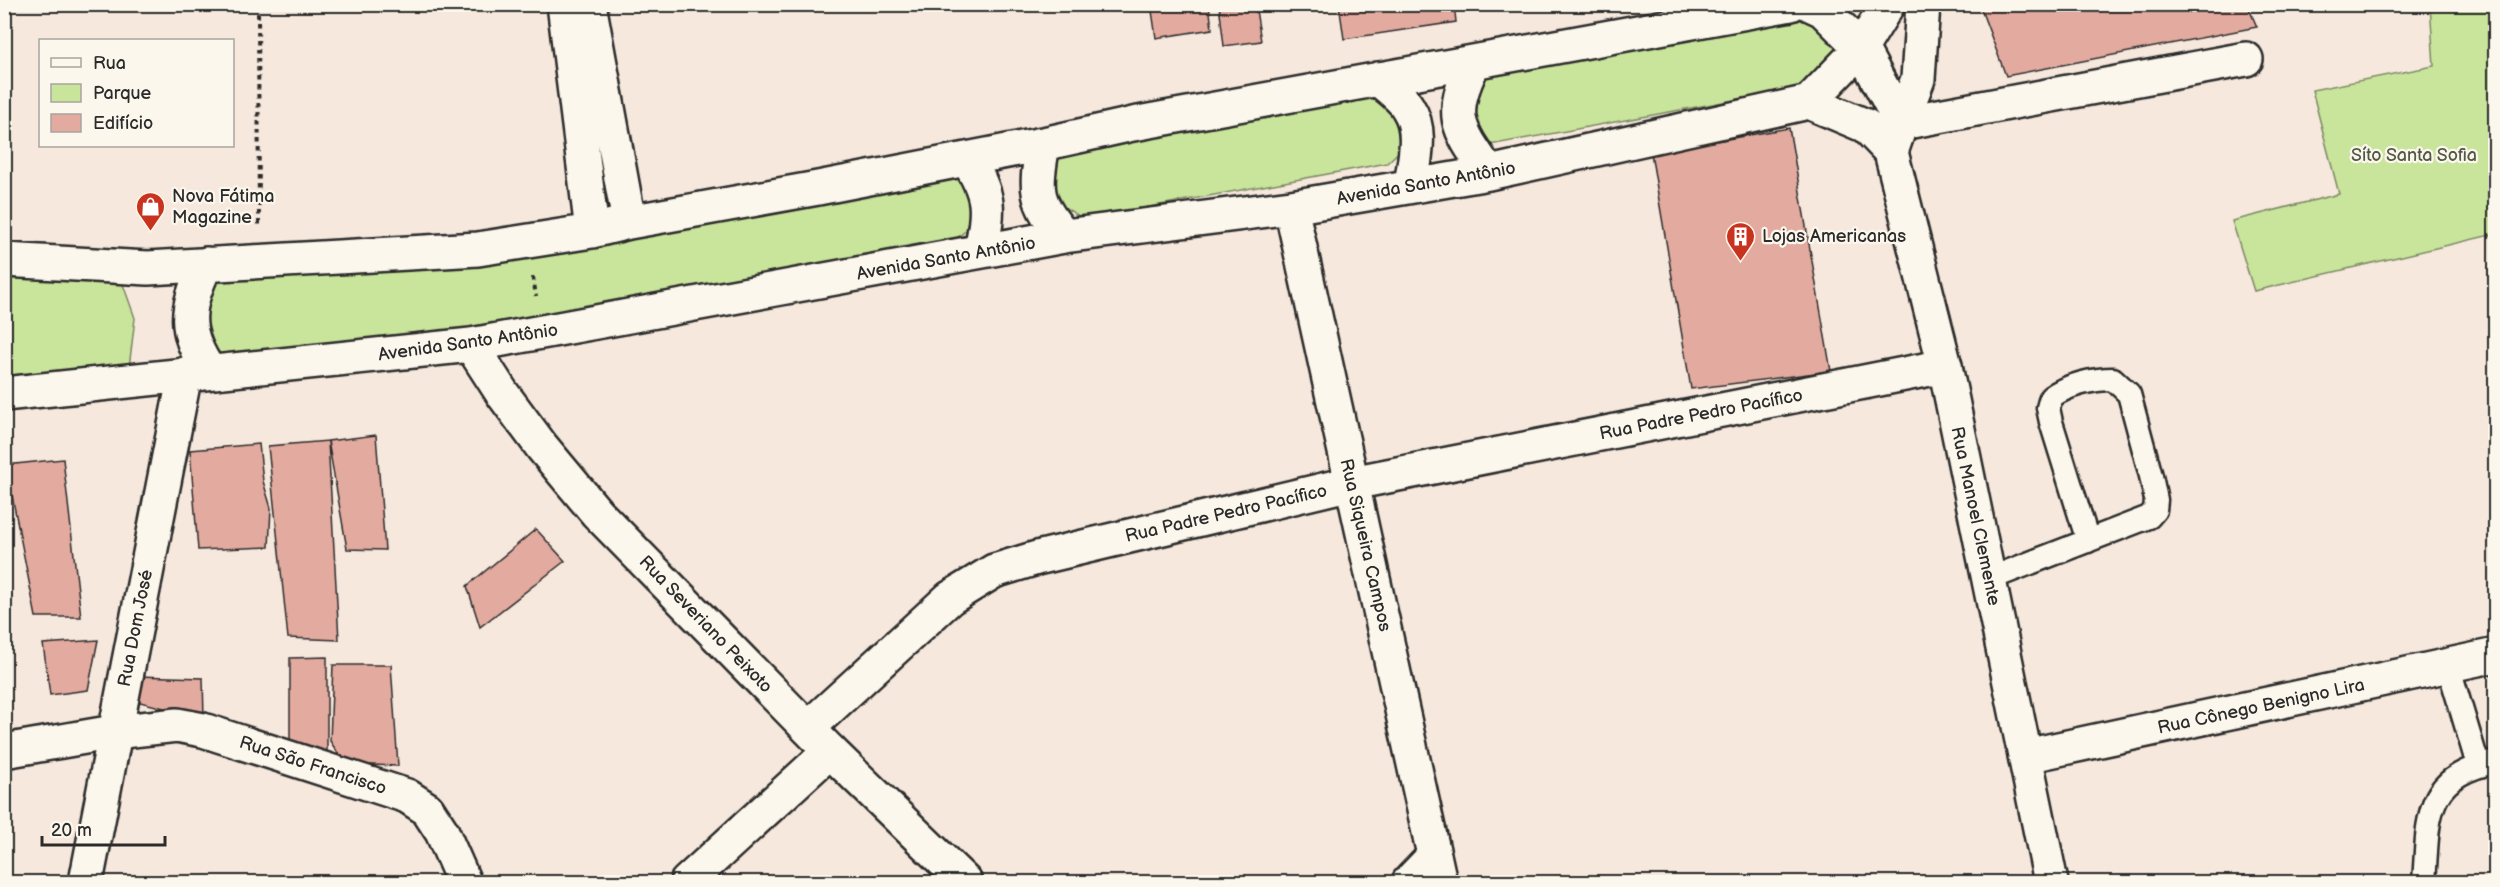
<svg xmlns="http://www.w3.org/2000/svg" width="2500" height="887" viewBox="0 0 2500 887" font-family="'Balsamiq Sans',sans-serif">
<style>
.green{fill:#c9e49b;stroke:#7a8863;stroke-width:1.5}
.building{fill:#e3aa9f;stroke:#2b2b2b;stroke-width:1.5}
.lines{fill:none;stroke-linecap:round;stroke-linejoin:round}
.lane-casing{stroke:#2b2b2b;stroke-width:27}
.street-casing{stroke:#2b2b2b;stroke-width:38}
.secondary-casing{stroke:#2b2b2b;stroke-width:38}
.path{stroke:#2b2b2b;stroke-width:4;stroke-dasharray:4.5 4.5;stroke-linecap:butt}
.lane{stroke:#fbf7ec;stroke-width:22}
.street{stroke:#fbf7ec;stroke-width:33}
.secondary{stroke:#fbf7ec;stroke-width:33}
.labels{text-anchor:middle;stroke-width:4.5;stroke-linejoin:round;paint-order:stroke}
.park-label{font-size:18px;fill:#525947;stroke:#fbf7ec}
.street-label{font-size:18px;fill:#2b2b2b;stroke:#fbf7ec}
.poi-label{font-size:18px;fill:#2b2b2b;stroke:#fbf7ec;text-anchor:start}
</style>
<rect width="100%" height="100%" fill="#f6e8dd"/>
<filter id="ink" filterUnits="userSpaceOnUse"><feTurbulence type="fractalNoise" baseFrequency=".0167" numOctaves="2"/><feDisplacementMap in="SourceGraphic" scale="12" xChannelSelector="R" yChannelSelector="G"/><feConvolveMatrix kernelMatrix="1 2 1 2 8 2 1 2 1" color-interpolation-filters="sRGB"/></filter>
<g filter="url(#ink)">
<!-- green -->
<path class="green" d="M2430,5h65v229l-241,57 -22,-70 107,-27 -27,-104 122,-24z
M1808,11l37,33 -35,42 -320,59 -22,-26 17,-49z
M1378,90l25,23 4,31 -20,19 -303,56 -27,-16 -6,-40 10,-12z
M963,171l13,50 -22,20 -473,88 -265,25 -20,-51 14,-30z
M4,271l116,5 15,42 -6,50 -124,13z"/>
<!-- building -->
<path class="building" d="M1151,4h58l3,25 -56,9z
M1219,4h36l6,37 -37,5z
M1339,4h115l2,18 -112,17z
M1979,4h268l10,23 -251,49z
M1789,128l42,243 -140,18 -40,-236z
M376,435l9,115 -38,-1 -19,-108z
M328,441l11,199 -51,-2 -20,-192z
M259,444l4,37 8,27 -2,39 -71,3 -8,-100z
M63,459l18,158h-45l-30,-152z
M536,529l29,32 -85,66 -13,-41z
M98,640l-10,50 -38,5 -7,-51z
M327,657v98l-37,-10v-87z
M333,665h58l7,101 -53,-2 -15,-23z
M136,676l67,2 1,40 -68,-17z"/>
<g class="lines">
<defs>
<path id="lane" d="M1989,579l160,-62 6,-7 1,-10 -5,-24 -22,-82 -16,-15c-20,0 -46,6 -62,18l-3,11 3,14 37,119
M2448,665l30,100
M2424,882c5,-61 -3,-106 72,-120"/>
<path id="street" d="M1901,123l345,-64
M808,728l142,-130 44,-27 43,-13 315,-75 593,-117
M114,732l63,-7 26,5 204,66 20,13 15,23 22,50
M687,882l143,-131
M1409,882l25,-26"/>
<path id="secondary" d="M564,4l28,227
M589,4l40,218
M1810,4l13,6 38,38 40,75 -10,29
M1473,64c-25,53 -16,63 16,109
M1378,79c9,8 24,18 30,29 15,23 6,53 3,78
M1809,102l57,24 25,26 54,214 106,516
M1901,123l17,-44 5,-75
M1043,144c-8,46 -9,57 21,92
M967,159c24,37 22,50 14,92
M1291,207l149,675
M4,260l144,8 330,-19 114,-18 37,-9 189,-34 225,-44 90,-20 658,-120
M206,264c-21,43 -24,68 4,108
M471,345l31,48 40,54 55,66 233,238 135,131
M4,394l467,-49 593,-109 227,-29 198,-34 320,-71 52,-54 27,-44
M4,751l110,-19
M2026,756l470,-101
M86,882l99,-508"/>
</defs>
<!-- lane casing -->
<use href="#lane" class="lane-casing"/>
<!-- street casing -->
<use href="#street" class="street-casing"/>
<!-- secondary casing -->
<use href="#secondary" class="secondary-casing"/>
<!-- path -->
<path class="path" d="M258,4l1,221
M533,277l3,19"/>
<!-- lane -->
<use href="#lane" class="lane"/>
<!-- street -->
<use href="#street" class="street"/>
<!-- secondary -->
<use href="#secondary" class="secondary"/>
</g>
</g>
<!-- icons -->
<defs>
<symbol id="shop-pin" viewBox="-11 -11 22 30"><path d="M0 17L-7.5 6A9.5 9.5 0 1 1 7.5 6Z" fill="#c8321e" stroke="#fbf7ec"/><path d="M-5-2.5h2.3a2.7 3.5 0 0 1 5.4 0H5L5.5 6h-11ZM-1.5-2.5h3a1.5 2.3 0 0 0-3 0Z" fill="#fff"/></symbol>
<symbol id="building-pin" viewBox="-11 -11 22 30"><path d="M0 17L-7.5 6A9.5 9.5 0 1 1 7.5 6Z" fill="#c8321e" stroke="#fbf7ec"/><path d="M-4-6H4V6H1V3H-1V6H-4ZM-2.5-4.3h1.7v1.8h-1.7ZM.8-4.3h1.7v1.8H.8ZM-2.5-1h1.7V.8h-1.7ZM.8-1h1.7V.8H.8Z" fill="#fff"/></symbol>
</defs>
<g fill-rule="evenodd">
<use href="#shop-pin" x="134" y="190" width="33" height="45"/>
<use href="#building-pin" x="1724" y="220" width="33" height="45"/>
</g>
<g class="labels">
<!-- park labels -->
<g class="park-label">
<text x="2414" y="161">Síto Santa Sofia</text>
</g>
<!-- street labels -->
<g class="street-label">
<text transform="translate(1426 183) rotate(-10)" y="6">Avenida Santo Antônio</text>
<text transform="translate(946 258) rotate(-10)" y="6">Avenida Santo Antônio</text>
<text transform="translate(468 342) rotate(-8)" y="6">Avenida Santo Antônio</text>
<text transform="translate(1701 414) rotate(-11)" y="6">Rua Padre Pedro Pacífico</text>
<text transform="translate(1226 513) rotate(-13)" y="6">Rua Padre Pedro Pacífico</text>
<text transform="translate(1976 516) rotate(78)" y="6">Rua Manoel Clemente</text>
<text transform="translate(1366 545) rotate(77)" y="6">Rua Siqueira Campos</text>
<text transform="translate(706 624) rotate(46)" y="6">Rua Severiano Peixoto</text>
<text transform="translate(135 628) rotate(-79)" y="6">Rua Dom José</text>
<text transform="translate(2261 706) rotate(-12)" y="6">Rua Cônego Benigno Lira</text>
<text transform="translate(313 765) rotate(18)" y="6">Rua São Francisco</text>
</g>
<!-- poi labels -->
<g class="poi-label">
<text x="172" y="202">Nova Fátima<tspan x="172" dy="21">Magazine</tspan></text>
<text x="1762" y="242">Lojas Americanas</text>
</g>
</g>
<!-- margin -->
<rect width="2500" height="887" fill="none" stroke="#fbf7ec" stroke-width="24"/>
<rect x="12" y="12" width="2476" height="863" fill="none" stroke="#2b2b2b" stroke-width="2" filter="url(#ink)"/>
<!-- legend -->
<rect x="39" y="39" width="195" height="108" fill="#fbf7ec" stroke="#a8a59f" stroke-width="1.5"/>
<rect x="51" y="58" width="30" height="9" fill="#fbf7ec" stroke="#a8a59f" stroke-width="1.5"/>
<text x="93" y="69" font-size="18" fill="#2b2b2b">Rua</text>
<rect x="51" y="84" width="30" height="18" fill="#c9e49b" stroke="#a8a59f" stroke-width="1.5"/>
<text x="93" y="99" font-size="18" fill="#2b2b2b">Parque</text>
<rect x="51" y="114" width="30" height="18" fill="#e3aa9f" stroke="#a8a59f" stroke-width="1.5"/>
<text x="93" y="129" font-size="18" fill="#2b2b2b">Edifício</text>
<!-- scale -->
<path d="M42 836v9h123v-9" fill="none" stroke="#2b2b2b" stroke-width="3"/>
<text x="51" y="836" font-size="18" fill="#2b2b2b" stroke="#fbf7ec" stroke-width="4.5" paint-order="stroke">20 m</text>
</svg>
